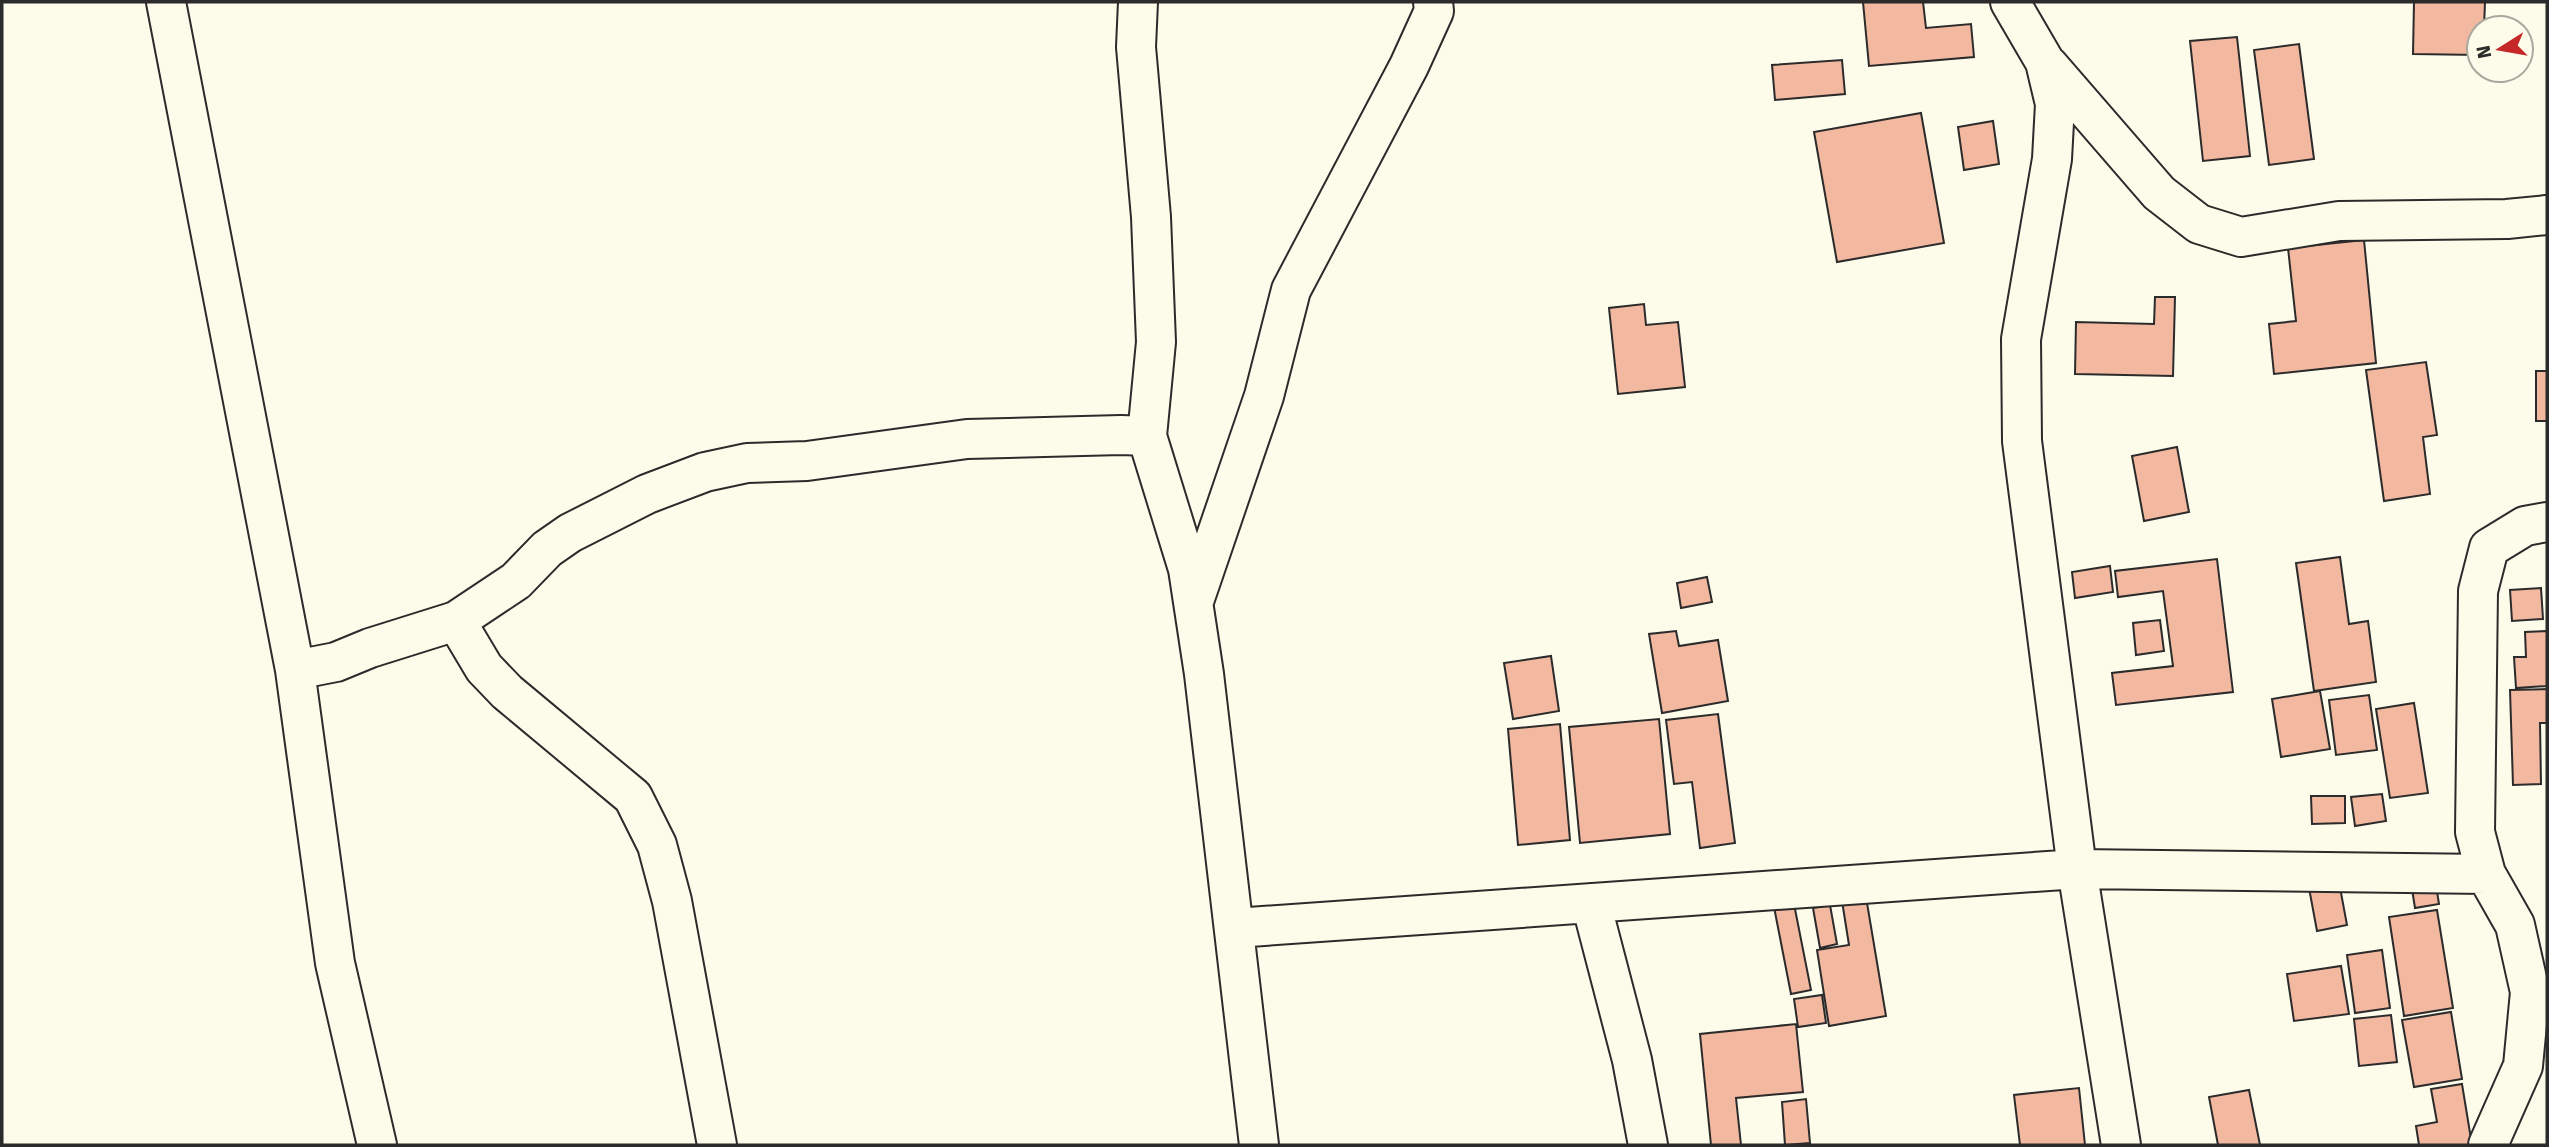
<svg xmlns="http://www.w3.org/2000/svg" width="2549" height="1147" viewBox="0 0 2549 1147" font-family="'Fira Sans',sans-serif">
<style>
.building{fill:#f2b8a0;stroke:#2b2b2b;stroke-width:2}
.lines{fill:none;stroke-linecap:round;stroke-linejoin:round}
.minor-casing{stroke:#2b2b2b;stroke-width:42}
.minor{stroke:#fdfbea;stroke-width:38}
</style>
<rect width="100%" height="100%" fill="#fdfbea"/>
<!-- building -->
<path class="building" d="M1863,2h60l3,26 45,-4 3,33 -105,9z
M2414,2h71l-1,26h-5v27l-66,-1z
M2237,37l13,119 -47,5 -13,-120z
M2299,44l15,115 -45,6 -15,-115z
M1842,60l3,34 -70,6 -3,-35z
M1921,113l23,130 -107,19 -23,-130z
M1993,121l6,43 -35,6 -6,-43z
M2364,240l12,123 -102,11 -5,-50 27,-3 -8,-73z
M2155,297h20l-2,79 -98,-2 1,-52 78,2z
M1644,304l2,21 32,-3 7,65 -67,7 -9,-86z
M2426,362l11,73 -14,2 7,57 -46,7 -18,-131z
M2536,371h11v50h-11z
M2177,447l12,65 -45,9 -12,-65z
M2340,557l9,67 19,-3 8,61 -62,9 -18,-128z
M2217,559l16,133 -117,13 -4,-32 61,-7 -10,-75 -45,6 -3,-26z
M2110,566l3,26 -38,6 -3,-26z
M1707,577l5,25 -31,6 -4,-25z
M2541,588l2,31 -31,2 -2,-31z
M2160,620l4,31 -28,4 -3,-32z
M1676,631l3,15 39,-6 10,61 -66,12 -13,-79z
M2547,631v55l-31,2 -2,-31h12l-1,-25z
M1551,656l8,55 -46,8 -9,-56z
M2547,689v34h-7l1,61 -28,1 -3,-95z
M2320,691l10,58 -49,8 -9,-58z
M2369,695l8,55 -41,5 -7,-55z
M2414,703l14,90 -38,5 -14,-89z
M1718,714l17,129 -35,5 -8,-66 -18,2 -8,-64z
M1659,719l11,115 -90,9 -11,-116z
M1560,724l10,116 -52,5 -10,-116z
M2382,794l4,27 -31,5 -4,-29z
M2311,796h34v27l-33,1z
M2435,879l4,25 -24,4 -4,-25z
M2339,882l8,43 -30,6 -8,-43z
M1866,897l20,119 -57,10 -12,-76 32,-5 -7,-44z
M1794,904l17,86 -20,4 -17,-87z
M1830,905l7,39 -17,4 -7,-40z
M2437,910l16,98 -49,8 -15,-99z
M2382,950l8,58 -35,5 -8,-58z
M2341,966l8,48 -55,7 -7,-47z
M1822,995l4,28 -28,4 -4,-28z
M2451,1012l11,67 -48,8 -12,-67z
M2391,1015l6,47 -38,4 -5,-47z
M1796,1024l7,68 -67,6 5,47h-30l-11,-111z
M2462,1084l10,61h-53l-3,-19 21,-4 -6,-33z
M2079,1088l6,57h-65l-6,-50z
M2249,1090l11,55h-42l-9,-48z
M1806,1099l4,44 -25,2 -3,-43z"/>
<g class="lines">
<defs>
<path id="minor" d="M166,2l129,668 40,293 42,182
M1138,2l-2,45 15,170 5,125 -9,94
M2010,2l35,60 10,42 -3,55 -31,180 1,102 55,428 44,276
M2048,65l111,128 40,31 42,13 98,-16 168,-2 40,-4
M1194,601l70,-205 27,-106 118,-224 25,-55 -1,-9
M456,621l28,47 23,24 126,105 24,48 15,56 45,244
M295,670l41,-8 34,-14 86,-27 60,-40 31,-32 23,-16 77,-39 58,-22 42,-9 60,-2 160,-22 154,-4 26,1 41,133 16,105 55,471
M1591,903l41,157 16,85
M1235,928l842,-59 409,5
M2488,1145l35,-79 7,-74 -15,-67 -29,-51 -11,-42 3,-241 11,-43 36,-22 22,-4"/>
</defs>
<!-- minor casing -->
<use href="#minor" class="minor-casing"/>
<!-- minor -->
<use href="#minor" class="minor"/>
</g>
<!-- border -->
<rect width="2549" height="1147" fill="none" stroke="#2b2b2b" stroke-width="7"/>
<!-- north arrow -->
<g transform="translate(2500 49) rotate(259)"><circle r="33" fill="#fdfbea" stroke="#a9a89e" stroke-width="2"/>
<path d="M0-5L12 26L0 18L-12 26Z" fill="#c62828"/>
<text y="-10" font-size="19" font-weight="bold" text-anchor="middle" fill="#2b2b2b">N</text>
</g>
</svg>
